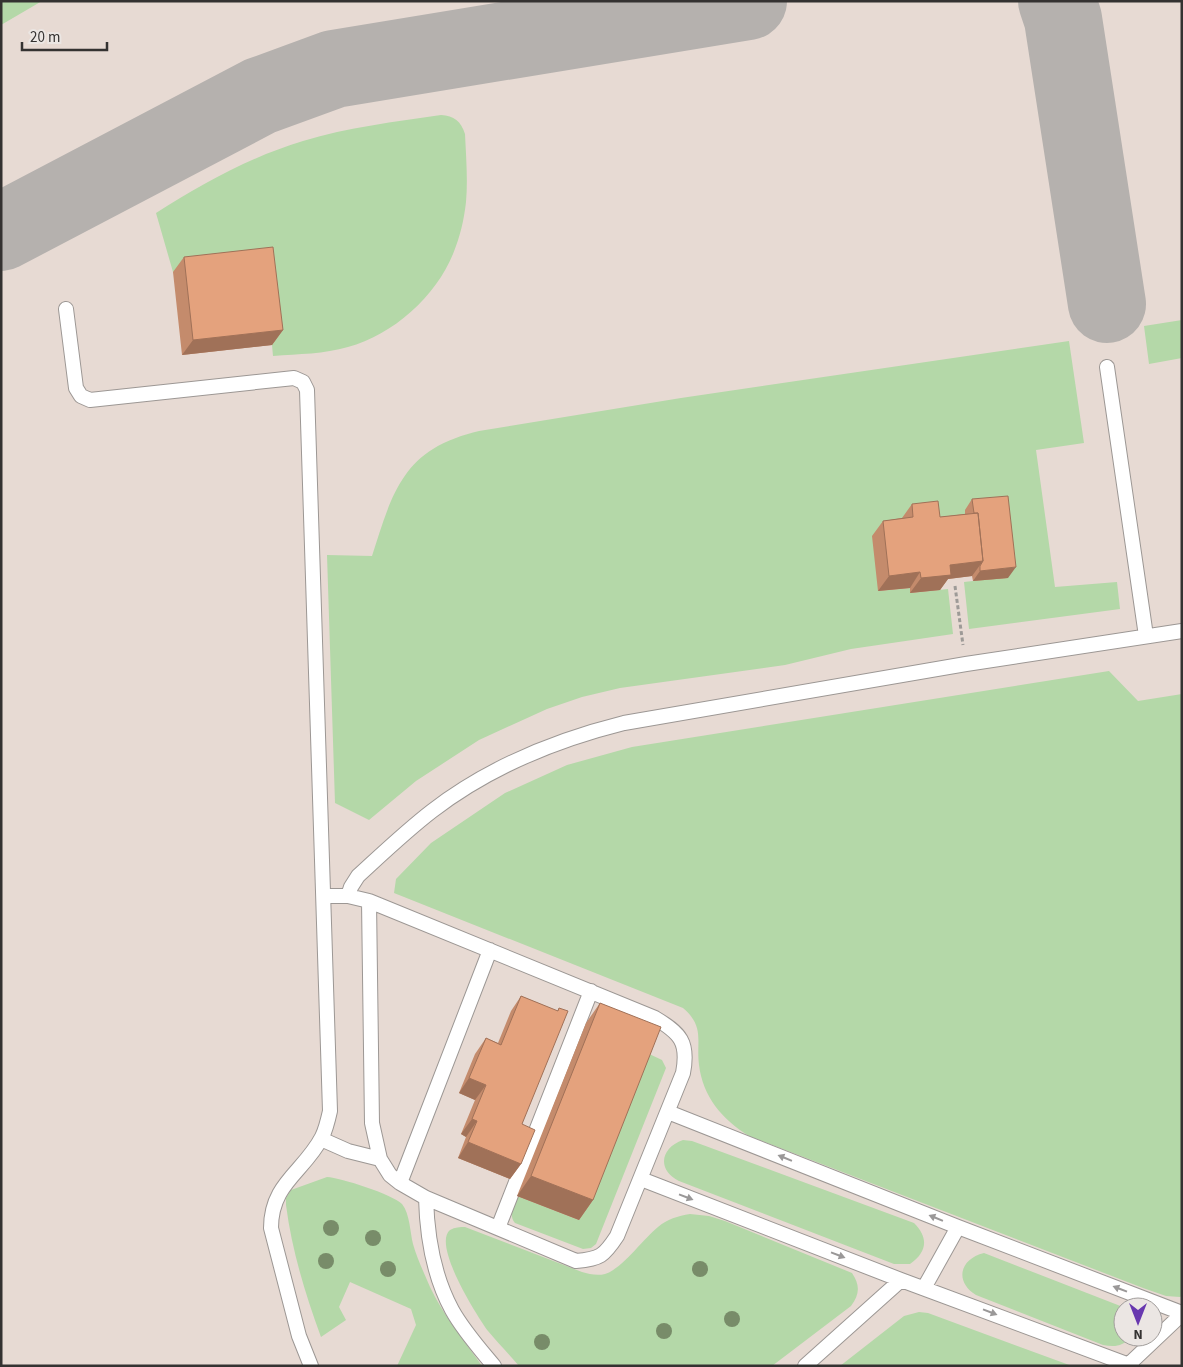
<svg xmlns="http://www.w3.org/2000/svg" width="1183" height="1367" viewBox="0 0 1183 1367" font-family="'Source Sans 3',sans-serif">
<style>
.built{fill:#e7dad3;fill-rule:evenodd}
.green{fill:#b4d8a8}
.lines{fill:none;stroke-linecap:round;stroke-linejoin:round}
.taxiway{stroke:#b5b1ae;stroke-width:78}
.service-casing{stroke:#9c9794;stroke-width:16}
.path{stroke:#9d9a97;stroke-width:3;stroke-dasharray:4 2.5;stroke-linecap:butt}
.service{stroke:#fff;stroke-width:14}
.tree{fill:#788c69}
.wall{fill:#c48b6c}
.shaded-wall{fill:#a07158}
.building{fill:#e4a27d;stroke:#a07158}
.oneway{fill:#9a9898}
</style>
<rect width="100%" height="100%" fill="#ebe6e3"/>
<!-- built -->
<path class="built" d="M1,1h1181v1365h-1181zM1123,1307h30v30h-30z"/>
<!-- green -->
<path class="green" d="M1,1h41l-41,24z
M441,115c13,1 20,6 24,19 1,22 3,46 1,68 -2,18 -6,35 -13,52 -17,42 -60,81 -105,93 -24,7 -49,7 -75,9l-1,-11 -99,-73 -17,-59c47,-30 94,-56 147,-72 45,-14 92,-19 138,-26z
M1182,320v38l-33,6 -5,-38z
M1069,341l15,102 -48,7 19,137 62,-5 3,27 -151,20 -5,-47 44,-5 -41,-49 -89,63 32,-3 1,5 37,-4 5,45 -102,15 -66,16 -165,23 -38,9 -35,12 -68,31 -63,41 -47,39 -34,-17 -8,-248 45,1c13,-39 23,-84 61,-107 14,-9 30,-14 46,-18l202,-33z
M1109,671l29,30 44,-7v602l-2,1 -14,-1 -23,-8 -394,-152c-27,-17 -46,-39 -50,-71 -3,-25 6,-38 -16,-57l-289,-115 2,-14 35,-36 74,-50 62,-28 65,-18z
M645,1052l17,8 4,8 -70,176 -5,4 -8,1 -68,-26c-7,-8 -1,-18 2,-27l62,24z
M683,1140l9,1 222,82c15,15 13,29 -4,41h-16l-215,-83c-22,-11 -19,-33 4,-41z
M327,1177c14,1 65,17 75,27 8,10 8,28 11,40 4,14 11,29 17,43 13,28 34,53 52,79h-85l19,-41 -5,-16 -61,-27 -11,25 7,13 -25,17c-16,-44 -29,-86 -35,-132v-7l5,-8z
M690,1214l19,2 16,5 127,52c8,12 8,21 -1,33l-79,60h-253c-10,-12 -21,-23 -31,-35 -11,-15 -56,-86 -38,-101 5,-3 10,-3 15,-3l117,45c7,2 15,4 23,2 17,-5 38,-35 53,-47 9,-8 20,-11 32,-13z
M984,1253l139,54v30h7c-7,10 -16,10 -27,8l-127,-50c-22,-14 -16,-36 8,-42z
M919,1312l9,1 144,53h-232l64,-50z"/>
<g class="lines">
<!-- taxiway -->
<path class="taxiway" d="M1057,1l6,18 44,285
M1,232l259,-136 74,-27 414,-68"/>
<defs>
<path id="service" d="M66,309l10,79 5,8 9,4 204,-22 9,4 4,8 23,721c-2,9 -4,18 -8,26 -18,35 -51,46 -51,91l28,108 12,30
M1107,367l39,269
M324,896h24l21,5 286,117c25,15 34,24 28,55l-66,163c-13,20 -17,23 -41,25l-150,-63 -26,-15 -10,-8 -10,-16 -8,-36 -3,-222
M348,896l3,-9 7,-11c24,-22 48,-45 74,-65 57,-44 124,-71 192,-88l342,-59 216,-33
M668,1112l290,115 224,86
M321,1139l27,12 32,8
M641,1179l260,101 231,86
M400,1183l90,-233
M426,1198c1,39 7,77 26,112 11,20 27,38 42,56
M498,1228l93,-237
M924,1288l34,-61
M805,1366l96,-86
M1127,1366l55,-52"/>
</defs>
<!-- service casing -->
<use href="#service" class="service-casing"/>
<!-- path -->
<path class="path" d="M955,586l8,59"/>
<!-- service -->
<use href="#service" class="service"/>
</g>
<!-- trees -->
<g class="tree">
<circle cx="331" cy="1228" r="8"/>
<circle cx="373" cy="1238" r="8"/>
<circle cx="326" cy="1261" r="8"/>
<circle cx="388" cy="1269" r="8"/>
<circle cx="700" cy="1269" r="8"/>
<circle cx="732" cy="1319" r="8"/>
<circle cx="664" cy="1331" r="8"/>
<circle cx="542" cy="1342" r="8"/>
</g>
<!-- wall -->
<path class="wall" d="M184,257l99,73 -11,15 -90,10 -9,-83z
M972,499l36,79 -35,3 -1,-5 -24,3 -8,11 -30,3v-5l-32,3 -6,-55 11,-15 19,-3 10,-14 28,13 25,-3v-4z
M521,996l36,15 2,-3 -37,116 -1,40 -11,15 -52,-21 8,-21 -5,-3 14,-34 -16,-7 16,-39 11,-16 12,5 13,-32z
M600,1003l-7,197 -14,20 -62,-24 69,-173z"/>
<!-- shaded-wall -->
<path class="shaded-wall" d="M283,330l-11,15 -90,10 11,-15z
M983,561l-11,15 -24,3 -8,11 -30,3 11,-15 29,-13z
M1016,567l-8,11 -35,3 7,-10z
M920,572l-10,16 -32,3 11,-15z
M469,1078l17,7 -11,15 -16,-7z
M472,1119l5,2 -11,16 -5,-3z
M468,1142l53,22 -11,15 -52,-21z
M531,1176l62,24 -14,20 -62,-24z"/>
<!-- building -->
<path class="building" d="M273,247l10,83 -90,10 -9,-83z
M1008,496l8,71 -36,4v-5l3,-5 -5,-48h-4l-2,-14z
M938,501l2,16 38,-4 5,48 -33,4 1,10 -30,3 -1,-6 -31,4 -6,-55 30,-4 -1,-13z
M521,996l37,15 1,-3 9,3 -46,113 13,6 -14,34 -53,-22 9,-21 -5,-2 14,-34 -17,-7 17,-40 15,7z
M600,1003l61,24 -68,173 -62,-24z"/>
<!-- one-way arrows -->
<defs><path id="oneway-solid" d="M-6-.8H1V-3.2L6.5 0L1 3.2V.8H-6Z" transform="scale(1.25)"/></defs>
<g class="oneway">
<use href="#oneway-solid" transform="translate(785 1158) rotate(-158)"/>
<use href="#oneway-solid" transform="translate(686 1197) rotate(21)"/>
<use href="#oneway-solid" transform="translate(936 1218) rotate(-158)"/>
<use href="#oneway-solid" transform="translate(838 1255) rotate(21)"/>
<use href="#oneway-solid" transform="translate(1120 1289) rotate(-159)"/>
<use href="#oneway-solid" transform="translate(990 1312) rotate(21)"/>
</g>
<!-- border -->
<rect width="1183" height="1367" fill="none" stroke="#343231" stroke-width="5"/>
<!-- north arrow -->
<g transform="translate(1138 1322) rotate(180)"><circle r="24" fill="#ebe6e3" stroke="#a29e9c"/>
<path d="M0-4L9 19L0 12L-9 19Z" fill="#6838af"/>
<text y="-8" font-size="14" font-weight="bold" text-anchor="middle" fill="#343231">N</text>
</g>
<!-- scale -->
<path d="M22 42v8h85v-8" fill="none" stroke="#343231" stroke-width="2.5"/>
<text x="30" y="42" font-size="15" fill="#343231" stroke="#ebe6e3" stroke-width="4" paint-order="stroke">20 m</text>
</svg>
